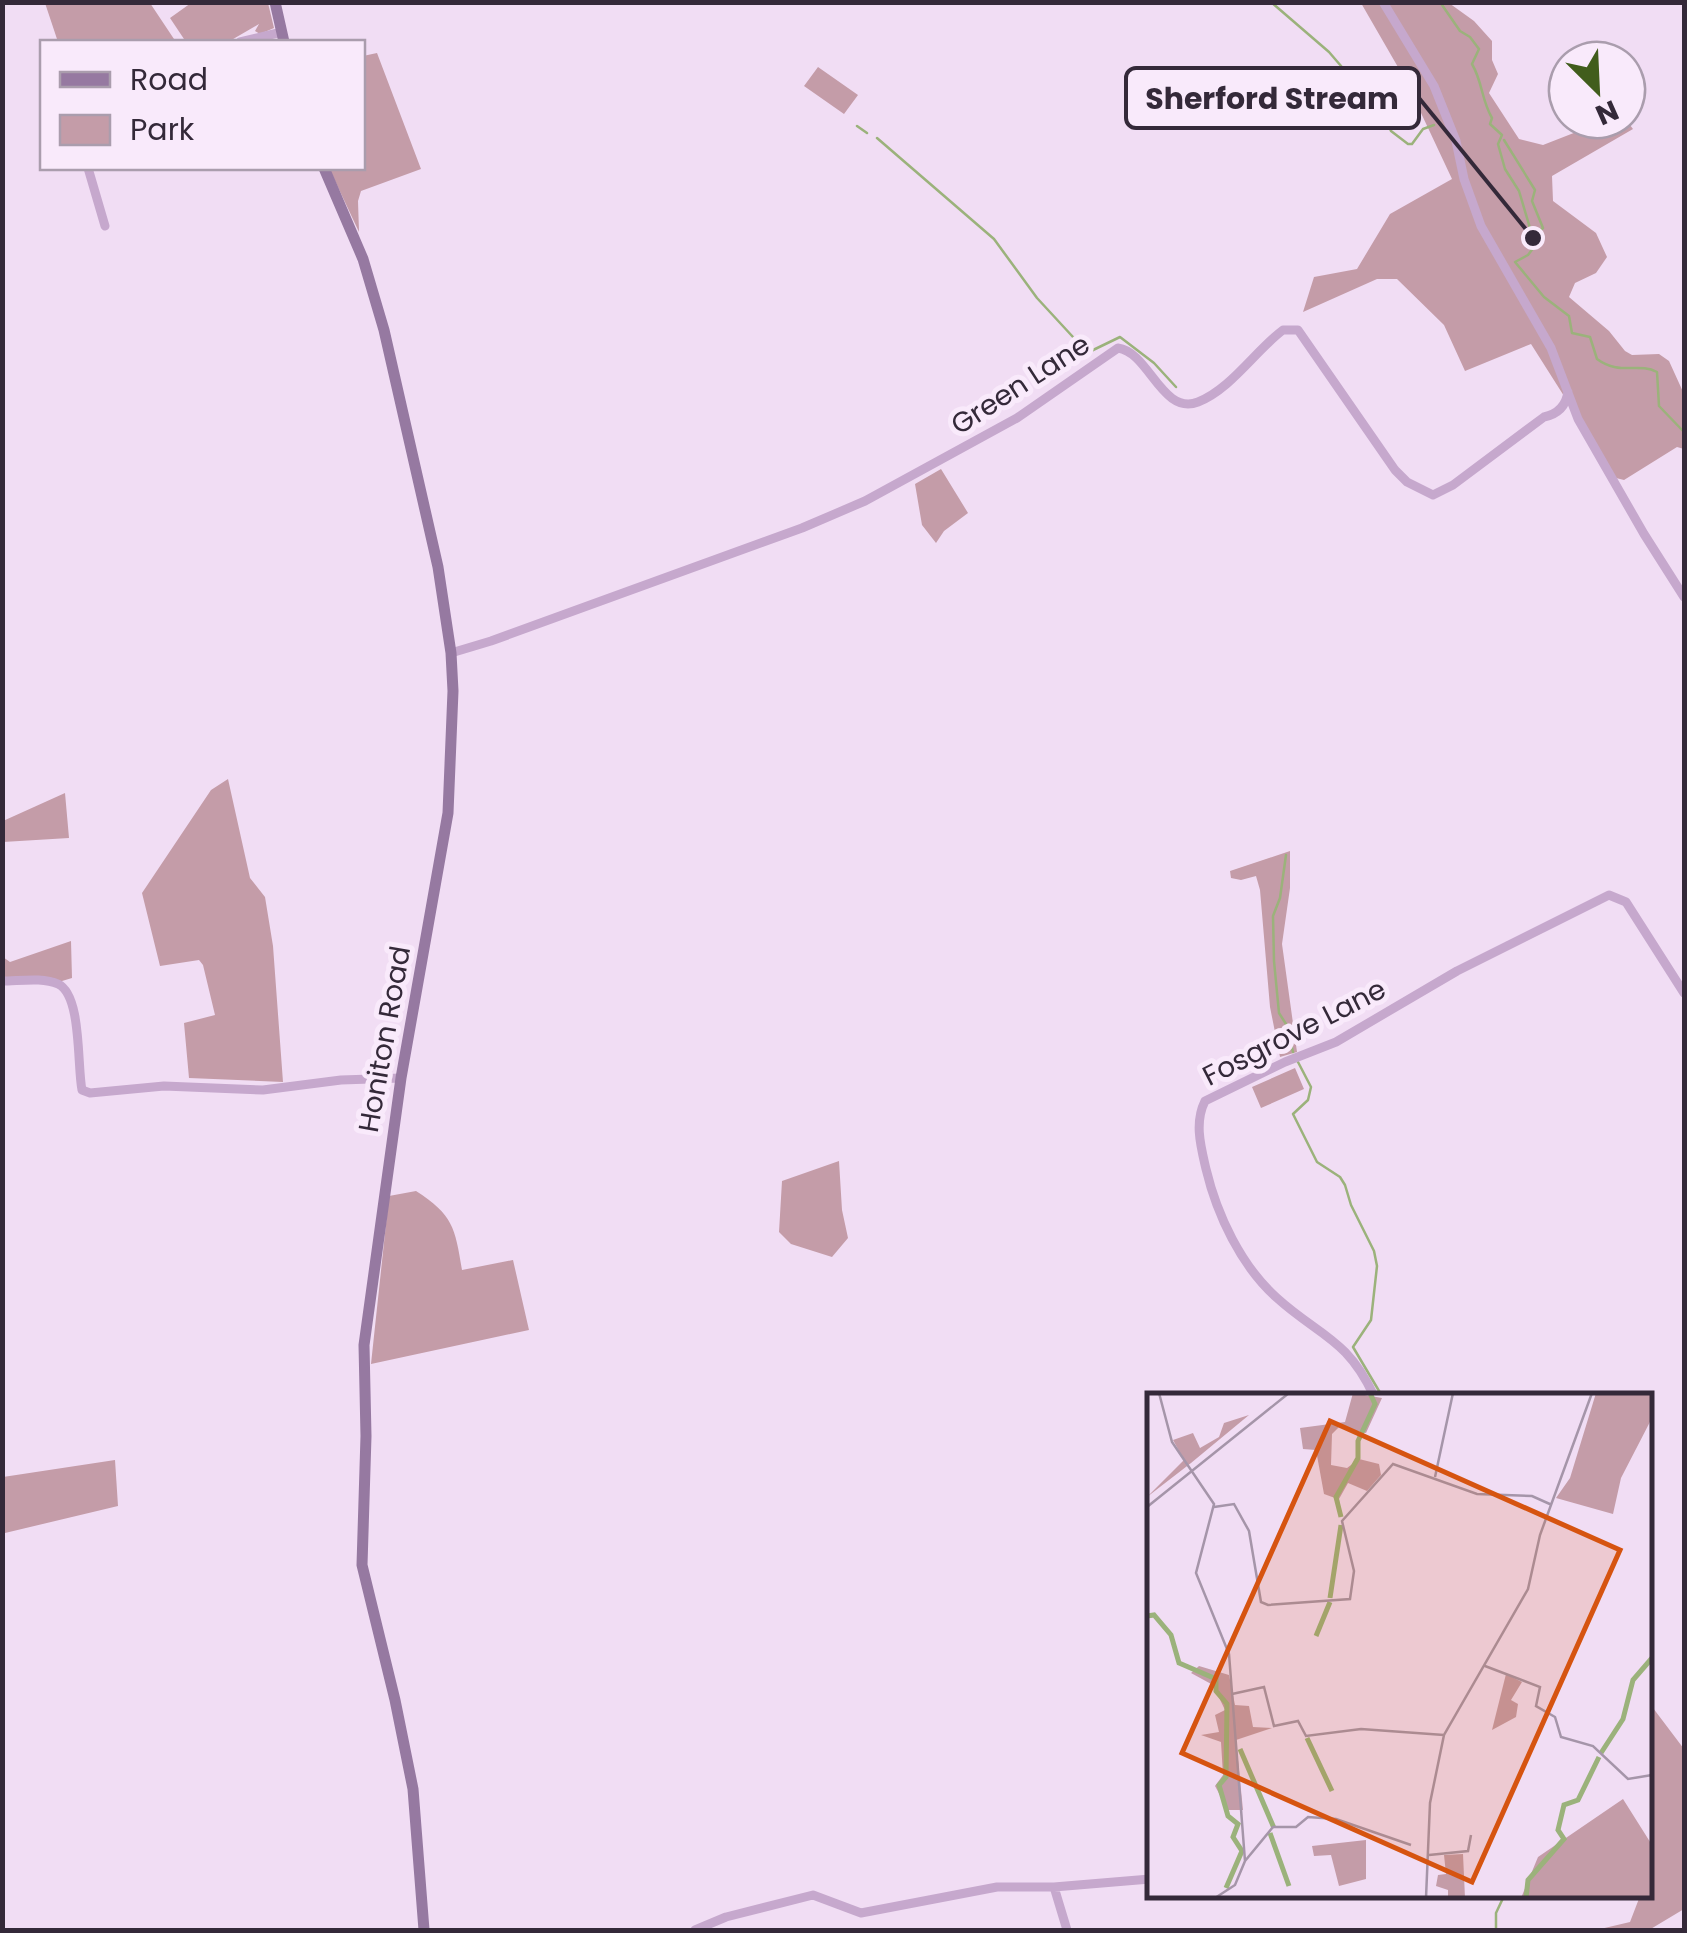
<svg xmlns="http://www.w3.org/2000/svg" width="1687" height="1933" viewBox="0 0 1687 1933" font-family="Poppins,sans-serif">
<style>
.green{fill:#c49ca8}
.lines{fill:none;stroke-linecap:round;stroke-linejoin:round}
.stream{stroke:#9bb27b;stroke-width:2.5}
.minor{stroke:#c6a8cd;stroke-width:9}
.secondary{stroke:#9679a1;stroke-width:11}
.labels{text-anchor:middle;stroke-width:10;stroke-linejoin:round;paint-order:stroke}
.street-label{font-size:28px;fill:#342939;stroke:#f9eafb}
.inset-river{fill:none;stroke:#9bb27b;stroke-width:5}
.inset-road{fill:none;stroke:#a595a9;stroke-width:2.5}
.view{fill:#d65410;fill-opacity:0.15;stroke:#d65410;stroke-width:5}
.inset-edge{fill:none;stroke:#342939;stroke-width:5}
.leader{fill:none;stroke:#342939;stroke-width:4}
.callout-dot{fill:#342939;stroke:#f9eafb;stroke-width:4}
.callout{fill:#f9eafb;stroke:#342939;stroke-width:4}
.callout-label{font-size:30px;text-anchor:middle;font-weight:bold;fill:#342939}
</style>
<rect width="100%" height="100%" fill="#f1ddf4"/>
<!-- green -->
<path class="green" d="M45,3h105l26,39h-118z
M191,3h77l6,25 -14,6 -5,-3 4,-7 -31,18h-42l-16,-24z
M1361,3h88l25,18 18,20v19l6,14 -9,19 30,46 24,6 64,-25h19l7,9 -81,47 1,25 43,32 11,24 -11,16 -21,10 -6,14 40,34 16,20 7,4 27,-1 10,7 15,33v55l-7,-2 -53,33 -8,-2 -85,-134 -66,27 -21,-46 -47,-46h-20l-74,33 11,-35 43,-8 33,-55 62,-35 -46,-98z
M377,53l44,116 -60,22 -3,10 1,31 -30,-64h33l1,-112z
M818,67l40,28 -14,19 -40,-28z
M941,469l27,44 -24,18 -8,12 -14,-18 -7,-41z
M228,779l22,99 15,19 8,49 10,136 -94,-4 -5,-55 31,-8 -12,-50 -4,-5 -39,6 -18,-73 69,-103z
M65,793l4,45 -66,4v-21z
M1290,851v37l-8,56 15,108 -17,5 -10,-50 -10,-117 -4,-14 -15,4 -10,-2 -1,-7z
M71,941l1,37 -10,3 -59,-4v-20l7,5z
M1295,1068l9,21 -43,19 -9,-21z
M839,1161l3,49 6,28 -16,19 -41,-13 -12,-12 3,-51z
M416,1191c37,24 39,36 46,79l51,-10 16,70 -158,34 18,-168z
M115,1460l3,46 -113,27 -2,4v-60z
M1650,1704l34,45v160l-35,21h-53l34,-8 10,-26h10z"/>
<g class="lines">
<!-- stream -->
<path class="stream" d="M1271,2l58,50 55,64 7,15 17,13h4l11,-15 11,-4
M1440,2l20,29 10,6 9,12 -7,15c11,19 9,35 20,54l-2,6 12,11 -4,9 7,25 14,22 14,47 1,9 -6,8 -13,7 29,35 25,19 3,17 18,4 7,22c23,17 41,3 60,13l2,34 25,26
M857,126l10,7
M877,138l117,101 43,59 48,52 4,2 31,-15 34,26 22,24
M1504,140l31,50 -3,11 11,27 -8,7
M1286,855l-6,43 -7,18 1,45 5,52 7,11 7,28
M1298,1062l13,25 -3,13 -15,14 24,48 23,15 5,8 6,20 23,46 3,15 -6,54 -18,27 29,49
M1496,1930v-17l8,-17"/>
<!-- minor -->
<path class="minor" d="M1383,2l51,84 22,55 8,38 17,47 70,122 27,71 66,115 40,63
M240,42l42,-10
M88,168l17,58
M451,653l40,-12 311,-113 63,-27 152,-83 101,-70c31,4 44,68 80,54 33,-13 57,-51 85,-72h15l97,140 12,12 26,13 20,-10 91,-68c14,-3 22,-11 24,-25
M2,981c17,0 41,-4 56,3 24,11 19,82 24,106l8,3 74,-7 99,4 78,-10 60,-2
M1374,1396c-27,-58 -55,-60 -97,-98 -36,-32 -60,-83 -71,-129 -5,-22 -12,-46 -1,-68l80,-39 51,-20 121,-71 152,-76 17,7 58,91
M1054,1887l13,43
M695,1930l31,-13 87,-22 48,18 136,-26h57l96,-8"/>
<!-- secondary -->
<path class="secondary" d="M275,2l9,40
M324,168l39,91 21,71 54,237 13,86 2,38 -5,122 -47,265 -37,267 2,91 -4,129 33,135 18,89 11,141"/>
</g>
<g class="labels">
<!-- street labels -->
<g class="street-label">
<text transform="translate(1020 384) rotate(-33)" y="10">Green Lane</text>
<text transform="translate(1294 1032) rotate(-27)" y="10">Fosgrove Lane</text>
<text transform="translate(384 1039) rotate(-80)" y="10">Honiton Road</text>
</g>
</g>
<!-- overview -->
<g transform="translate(1147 1393)">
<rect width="505" height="505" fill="#f1ddf4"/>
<path d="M206,0l29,5 -16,35 -27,-6 -7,7 -1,31 16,3 12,-9 20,5 2,11 -14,16 -19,-8 -9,16 2,19 -6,-20 -11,-4 -8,-44 -13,-1 -3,-21 45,-6zM449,0h56v25l-31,60 -8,36 -57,-16 14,-20zM102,22l-58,48 -44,34 37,-37 -11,-20 20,-7 7,15 19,-11 5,-14zM52,273l30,9 6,30 14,1 4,21 19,1 -36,12 7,70h-15l-13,-24 8,-11 -2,-33 -20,-7 18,-3 -4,-17 10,-5 -12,-25 -22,-12zM359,281l16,8 -11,18 7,4 -2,13 -24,13zM476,406l29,46v53h-131l17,-41zM219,447v39l-27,7 -8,-31 -17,1 -2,-10zM316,461l2,44h-17v-8l-12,-4 2,-11 8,-1 -2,-19z" fill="#c49ca8"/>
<path class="inset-river" d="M194,124l-5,-20 22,-39v-17l17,-37 -5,-11M183,205l11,-73M0,223l7,-1 17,20 8,28 37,16v12l11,13 -1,73 -7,8 9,31 10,8 -5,13 9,14 -16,37M169,243l14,-34M160,345l25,53M93,356l34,79M454,360l22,-34 10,-39 19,-22M123,440l19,53M379,505l2,-18 36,-41 -6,-9 6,-25 14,-5 21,-43"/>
<path class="inset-road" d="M12,0l13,49 42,62 -18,69 33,81 16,207 -10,24 -20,13M288,84l18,-84M0,114l142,-114M67,114l20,-3 15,27 12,71 7,3 82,-6 4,-28 -12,-50 51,-57 84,30 55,2 20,9M338,273l55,21 -4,19 19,11 6,20 32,9 35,33 24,-4M85,301l32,-7 10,39 24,-5 8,15 55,-7 83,6M282,462l39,-4 3,-16M98,468l28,-34h23l12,-10 28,2 75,26M279,505l4,-95 14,-68 84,-146 12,-54 52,-142"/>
<path class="view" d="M183,28l290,129 -148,332 -290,-129z"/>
<rect width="505" height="505" class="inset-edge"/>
</g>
<!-- callouts -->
<path class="leader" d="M1533 238L1419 98"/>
<circle class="callout-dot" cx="1533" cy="238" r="10"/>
<rect class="callout" x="1126" y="68" width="293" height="60" rx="10"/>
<g class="callout-label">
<text x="1272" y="109">Sherford Stream</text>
</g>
<!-- border -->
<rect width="1687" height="1933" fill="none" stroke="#342939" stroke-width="10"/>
<!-- legend -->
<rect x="40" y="40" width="325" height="130" fill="#f9eafb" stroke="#aa9dad" stroke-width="2.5"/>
<rect x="60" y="72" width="50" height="15" fill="#9679a1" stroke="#aa9dad" stroke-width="2.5"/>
<text x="130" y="90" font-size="30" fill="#342939">Road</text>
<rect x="60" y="115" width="50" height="30" fill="#c49ca8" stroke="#aa9dad" stroke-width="2.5"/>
<text x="130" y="140" font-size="30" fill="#342939">Park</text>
<!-- north arrow -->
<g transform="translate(1597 90) rotate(156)"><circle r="48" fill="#f9eafb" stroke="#aa9dad" stroke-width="2.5"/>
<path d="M0-8L18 38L0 25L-18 38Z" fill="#415d1c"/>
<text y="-15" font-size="28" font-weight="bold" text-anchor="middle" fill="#342939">N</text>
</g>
</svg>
